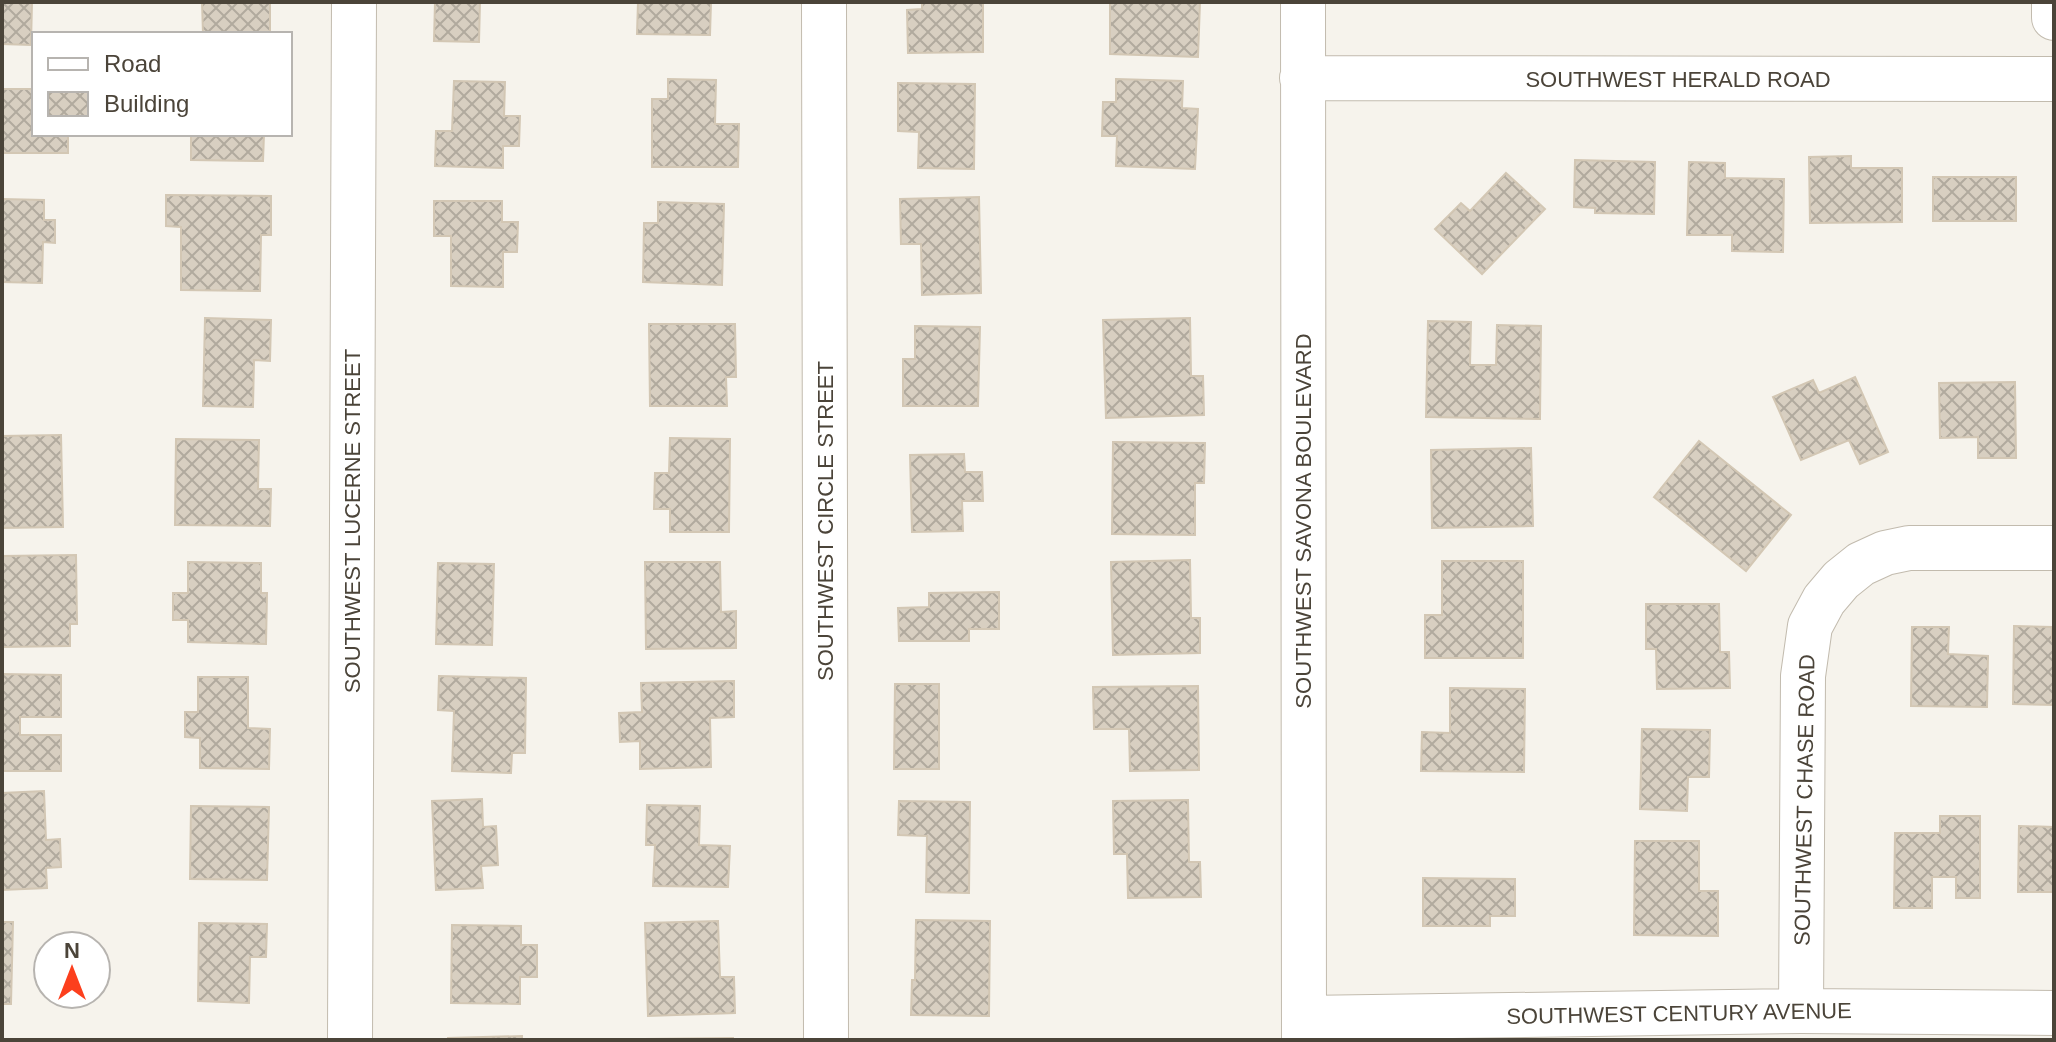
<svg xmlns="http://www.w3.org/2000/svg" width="2056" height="1042" viewBox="0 0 2056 1042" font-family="Arial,sans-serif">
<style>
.building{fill:url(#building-cross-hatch);stroke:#d3c7b4;stroke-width:2}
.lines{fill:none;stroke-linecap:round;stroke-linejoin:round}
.minor-casing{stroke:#c2bbae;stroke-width:46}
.minor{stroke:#fff;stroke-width:44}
.labels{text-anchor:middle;stroke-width:6;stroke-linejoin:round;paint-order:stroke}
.street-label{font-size:22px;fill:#4b4439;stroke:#fff}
</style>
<defs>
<pattern id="building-cross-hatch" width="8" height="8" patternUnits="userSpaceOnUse" patternTransform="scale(2)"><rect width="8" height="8" fill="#d8cfc1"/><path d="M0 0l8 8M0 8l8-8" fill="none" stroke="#b1aa9e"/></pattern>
</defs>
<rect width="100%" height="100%" fill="#f6f3ec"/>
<!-- building -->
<path class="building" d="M2,2h30l-1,43 -29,-1z
M202,2h68v32h-67z
M435,2h45l-1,40 -45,-1z
M638,2h73l-1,33 -73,-1z
M922,2h61v50l-75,1 -1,-43 15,-1z
M1110,2h90l-2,55 -88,-3z
M668,79l48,1 -1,44h24l-1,43h-86v-68h16z
M1116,79l67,2 -1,27 16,1 -3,60 -79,-3 1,-30h-15l1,-34h13z
M454,81l51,1 -1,34h16l-1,30h-16v22l-68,-2 1,-35h16z
M898,83l77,1 -1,85 -56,-1 1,-36 -21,-1z
M2,89h32v45h34v19h-66z
M191,134h73l-1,27 -72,-1z
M1851,156v12h51v54l-92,1 -1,-66z
M1575,160l80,2 -1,52 -59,-1v-5l-21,-1z
M1689,162l36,1v15l59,1 -1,73 -51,-1v-16h-45z
M1506,173l39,36 -63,65 -47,-45 26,-26 9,8z
M1933,177h83v44h-83z
M166,195l105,1v39h-10l-1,56 -79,-1v-63l-15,-1z
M979,197l2,96 -59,2 -1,-51h-20l-1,-45z
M2,199l42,1v20h11v23l-12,-1 -1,41 -40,-1z
M434,201h68v21h16l-1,30h-14v35l-52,-1v-50h-17z
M658,202l66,2 -2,81 -79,-3 1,-59h14z
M205,318l66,2 -1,41 -16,-1 -1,47 -50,-1z
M1190,318l1,58h12l1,39 -98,3 -3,-98z
M1428,321l43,1 -1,43h26l1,-40 44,1 -1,93 -114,-2z
M649,324h86l1,53h-10l1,29h-77z
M915,326l65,1 -2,79h-75v-47h12z
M1855,377l33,75 -28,12 -11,-24 -48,20 -28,-63 40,-17 6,13z
M2015,382l1,76h-38v-21l-38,1 -1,-55z
M61,435l2,92 -61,1v-92z
M670,438l60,1 -1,93h-59v-23h-16l1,-36h14z
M176,439l83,1 -1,49h13l-1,37 -95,-1z
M1699,441l92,74 -45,56 -92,-74z
M1113,442l92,1 -1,40h-9v52l-83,-1z
M1531,448l2,78 -101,2 -1,-78z
M964,454l1,18h17l1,29h-21l1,30 -51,1 -2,-77z
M76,555l1,69h-7v22l-68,1v-91z
M1190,560l1,58h9v35l-87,2 -2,-93z
M1442,561h81v97h-98v-43h17z
M188,562l73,1v30h6l-1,51 -78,-2v-22h-15v-27h15z
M645,562h75l1,50 15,-1v37l-90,1z
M438,563l56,1 -2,81 -56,-1z
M999,592v37h-30v12h-70l-1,-33 31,-1v-14z
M1646,604h73l1,48h9l1,36 -73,1 -1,-40h-10z
M2014,626l38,1v14h2v64l-41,-1z
M1912,627h37l-1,27 40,2 -1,51 -76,-1z
M2,674l59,1v42h-41v18h41v36h-59z
M439,676l87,2 -1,75h-13l-1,20 -59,-2 2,-60 -16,-1z
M198,677h50v51l22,1 -1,40 -69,-1v-30l-15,-1v-25h13z
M734,681v36l-24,1 1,49 -71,2v-28l-20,1 -1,-29 23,-1 -1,-29z
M895,684h44v85h-45z
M1198,686l1,84 -69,1 -1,-42h-35l-1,-42z
M1450,688l75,1 -1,83 -103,-1 1,-39 28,1z
M1642,729l68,1 -1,47h-21l-1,34 -47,-2z
M44,791l2,49 14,-1 1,28 -15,1 1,20 -45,2v-97z
M482,799l1,28 13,-1 2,39 -17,1 2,22 -47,2 -4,-89z
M1188,800l1,62h11l1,35 -73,1 -1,-44h-13l-1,-53z
M899,801l71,1 -1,91 -43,-1 1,-56 -29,-1z
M647,805l53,1 -1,39 31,1 -2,41 -75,-1 2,-41h-9z
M191,806l78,1 -2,73 -77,-1z
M1940,816h40v82h-24v-21h-24v31h-38l1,-75h45z
M2019,826l35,1v65h-36z
M1635,841h64v50h19v45l-84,-1z
M1423,878l92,1v37h-25v10h-67z
M916,920l74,1 -1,95 -78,-1 1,-35h3z
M718,921l2,56h14l1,36 -87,3 -3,-93z
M2,922h11l-2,82h-9z
M199,923l68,1 -1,33h-16l-1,46 -51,-2z
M452,925l69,1v19h16v32h-17v27l-69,-1z
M522,1036v4h-74v-2z
M733,1038v2h-88v-1z"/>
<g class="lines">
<defs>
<path id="minor" d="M824,2l2,1038
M1303,2l1,1038
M2054,2v16
M1302,78l752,1
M1801,1011l2,-335 7,-50 14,-26 17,-20 20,-16 24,-11 24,-5h145
M1304,1018l497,-7 253,2
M350,1040l4,-1038"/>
</defs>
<!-- minor casing -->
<use href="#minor" class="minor-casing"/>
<!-- minor -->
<use href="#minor" class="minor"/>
</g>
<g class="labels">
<!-- street labels -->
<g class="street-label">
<text x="1678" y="87">SOUTHWEST HERALD ROAD</text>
<text transform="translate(352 521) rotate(-90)" y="8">SOUTHWEST LUCERNE STREET</text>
<text transform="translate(825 521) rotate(-90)" y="8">SOUTHWEST CIRCLE STREET</text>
<text transform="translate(1303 521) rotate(-90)" y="8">SOUTHWEST SAVONA BOULEVARD</text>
<text transform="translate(1804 800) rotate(-89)" y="8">SOUTHWEST CHASE ROAD</text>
<text transform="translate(1679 1013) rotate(-1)" y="8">SOUTHWEST CENTURY AVENUE</text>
</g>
</g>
<!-- border -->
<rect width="2056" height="1042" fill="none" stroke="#4b4439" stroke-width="8"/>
<!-- legend -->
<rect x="32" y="32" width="260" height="104" fill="#ffffff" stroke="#b7b4b0" stroke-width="2"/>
<rect x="48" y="58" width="40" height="12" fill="#ffffff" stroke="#b7b4b0" stroke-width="2"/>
<text x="104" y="72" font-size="24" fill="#4b4439">Road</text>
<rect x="48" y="92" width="40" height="24" fill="url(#building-cross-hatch)" stroke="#b7b4b0" stroke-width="2"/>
<text x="104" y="112" font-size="24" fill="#4b4439">Building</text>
<!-- north arrow -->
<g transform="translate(72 970)"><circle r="38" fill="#ffffff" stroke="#b7b4b0" stroke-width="2"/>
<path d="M0-6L14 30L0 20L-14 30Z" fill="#fc3f1d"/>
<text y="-12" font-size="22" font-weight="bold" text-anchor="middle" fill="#4b4439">N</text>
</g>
</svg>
